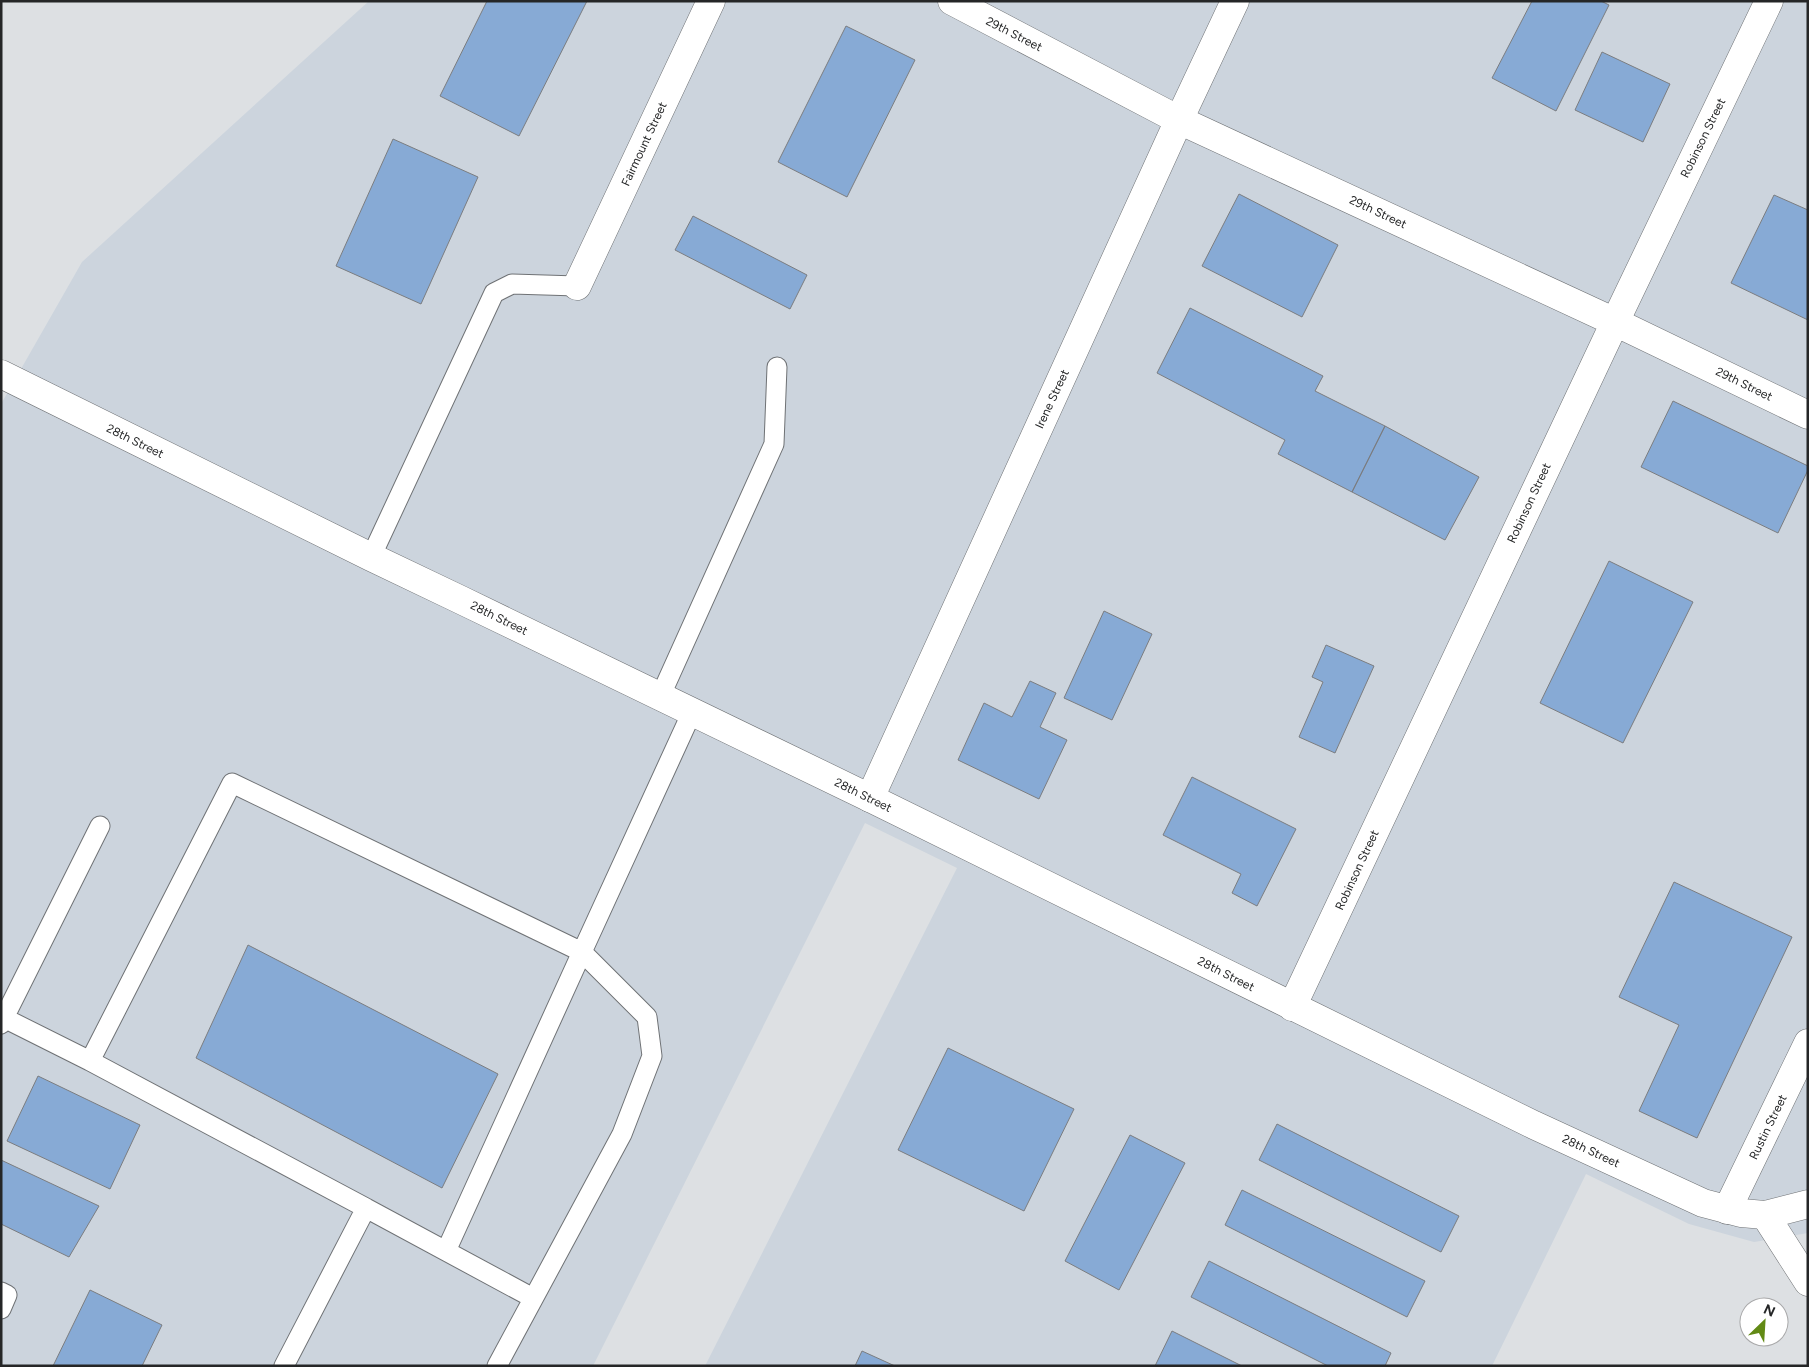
<svg xmlns="http://www.w3.org/2000/svg" width="1809" height="1367" viewBox="0 0 1809 1367" font-family="Figtree,sans-serif">
<style>
.built{fill:#ccd4dd}
.building{fill:#87aad5;stroke:#7b7d80}
.lines{fill:none;stroke-linecap:round;stroke-linejoin:round}
.lane-casing{stroke:#6f7275;stroke-width:21}
.street-casing{stroke:#6f7275;stroke-width:29}
.secondary-casing{stroke:#6f7275;stroke-width:29}
.lane{stroke:#fff;stroke-width:19}
.street{stroke:#fff;stroke-width:28}
.secondary{stroke:#fff;stroke-width:28}
.labels{text-anchor:middle;stroke-width:5;stroke-linejoin:round;paint-order:stroke}
.street-label{font-size:12px;fill:#252627;stroke:#fff}
</style>
<rect width="100%" height="100%" fill="#dde0e3"/>
<!-- built -->
<path class="built" d="M369,1h1439v1232l-54,9 -65,-18 -103,-50 -94,192h-787l252,-498 -92,-45 -272,543h-592v-962l81,-142z"/>
<!-- building -->
<path class="building" d="M487,1h100l-68,135 -79,-40z
M1532,1h69l8,4 -53,106 -64,-33z
M846,26l69,34 -68,137 -69,-35z
M1602,52l68,32 -27,58 -68,-32z
M393,139l85,38 -57,127 -85,-38z
M1239,194l99,51 -36,72 -100,-51z
M1774,195l34,15v110l-77,-37z
M693,216l114,59 -17,34 -115,-59z
M1190,308l133,68 -8,15 70,35 -33,66 -74,-38 7,-14 -128,-67z
M1673,401l135,65v4l-30,63 -137,-66z
M1385,426l94,51 -34,63 -93,-48z
M1609,561l84,41 -70,141 -83,-40z
M1104,611l48,23 -40,86 -48,-22z
M1326,645l48,21 -39,87 -36,-16 24,-55 -11,-5z
M1030,681l26,12 -16,34 27,13 -28,59 -81,-39 26,-57 28,14z
M1192,777l104,52 -39,77 -25,-13 9,-19 -78,-39z
M1674,882l118,55 -95,201 -58,-27 40,-86 -60,-28z
M248,945l250,129 -56,114 -246,-130z
M948,1048l126,61 -50,102 -126,-61z
M38,1076l102,49 -30,64 -103,-48z
M1277,1124l182,92 -18,36 -182,-92z
M1130,1135l55,28 -66,127 -54,-29z
M1,1160l98,46 -30,51 -68,-33z
M1242,1190l183,91 -18,36 -182,-92z
M1209,1261l182,92 -6,13h-57l-137,-69z
M90,1290l72,35 -20,41h-89z
M1172,1331l70,35h-87z
M862,1351l33,15h-40z"/>
<g class="lines">
<defs>
<path id="lane" d="M371,557l123,-264 18,-9 65,2
M660,697l114,-253 3,-77
M4,1018l96,-192
M1,1024l3,-6 86,43 142,-278 350,169 110,-240
M90,1061l276,147
M446,1251l136,-299 65,65 5,39 -30,78 -125,232
M1,1292l6,3 -6,14
M284,1366l82,-158 167,90"/>
<path id="street" d="M952,1l227,119 436,202 193,93
M577,286l134,-285
M870,798l309,-678 56,-119
M1292,1007l323,-685 154,-321
M1727,1210l81,-167
M1765,1215l43,67"/>
<path id="secondary" d="M1,374l370,183 90,43 409,198 664,327 169,78 38,10 24,2 43,-11"/>
</defs>
<!-- lane casing -->
<use href="#lane" class="lane-casing"/>
<!-- street casing -->
<use href="#street" class="street-casing"/>
<!-- secondary casing -->
<use href="#secondary" class="secondary-casing"/>
<!-- lane -->
<use href="#lane" class="lane"/>
<!-- street -->
<use href="#street" class="street"/>
<!-- secondary -->
<use href="#secondary" class="secondary"/>
</g>
<g class="labels">
<!-- street labels -->
<g class="street-label">
<text transform="translate(1014 34) rotate(27)" y="4">29th Street</text>
<text transform="translate(1703 138) rotate(-64)" y="4">Robinson Street</text>
<text transform="translate(644 144) rotate(-65)" y="4">Fairmount Street</text>
<text transform="translate(1378 212) rotate(25)" y="4">29th Street</text>
<text transform="translate(1744 384) rotate(26)" y="4">29th Street</text>
<text transform="translate(1052 399) rotate(-65)" y="4">Irene Street</text>
<text transform="translate(135 441) rotate(26)" y="4">28th Street</text>
<text transform="translate(1529 503) rotate(-65)" y="4">Robinson Street</text>
<text transform="translate(499 618) rotate(26)" y="4">28th Street</text>
<text transform="translate(863 795) rotate(26)" y="4">28th Street</text>
<text transform="translate(1357 870) rotate(-65)" y="4">Robinson Street</text>
<text transform="translate(1226 974) rotate(27)" y="4">28th Street</text>
<text transform="translate(1768 1127) rotate(-64)" y="4">Rustin Street</text>
<text transform="translate(1591 1151) rotate(25)" y="4">28th Street</text>
</g>
</g>
<!-- border -->
<rect width="1809" height="1367" fill="none" stroke="#252627" stroke-width="5"/>
<!-- north arrow -->
<g transform="translate(1764 1322) rotate(25)"><circle r="24" fill="#ffffff" stroke="#a8a8a9"/>
<path d="M0-4L9 19L0 12L-9 19Z" fill="#628a15"/>
<text y="-8" font-size="14" font-weight="bold" text-anchor="middle" fill="#252627">N</text>
</g>
</svg>
